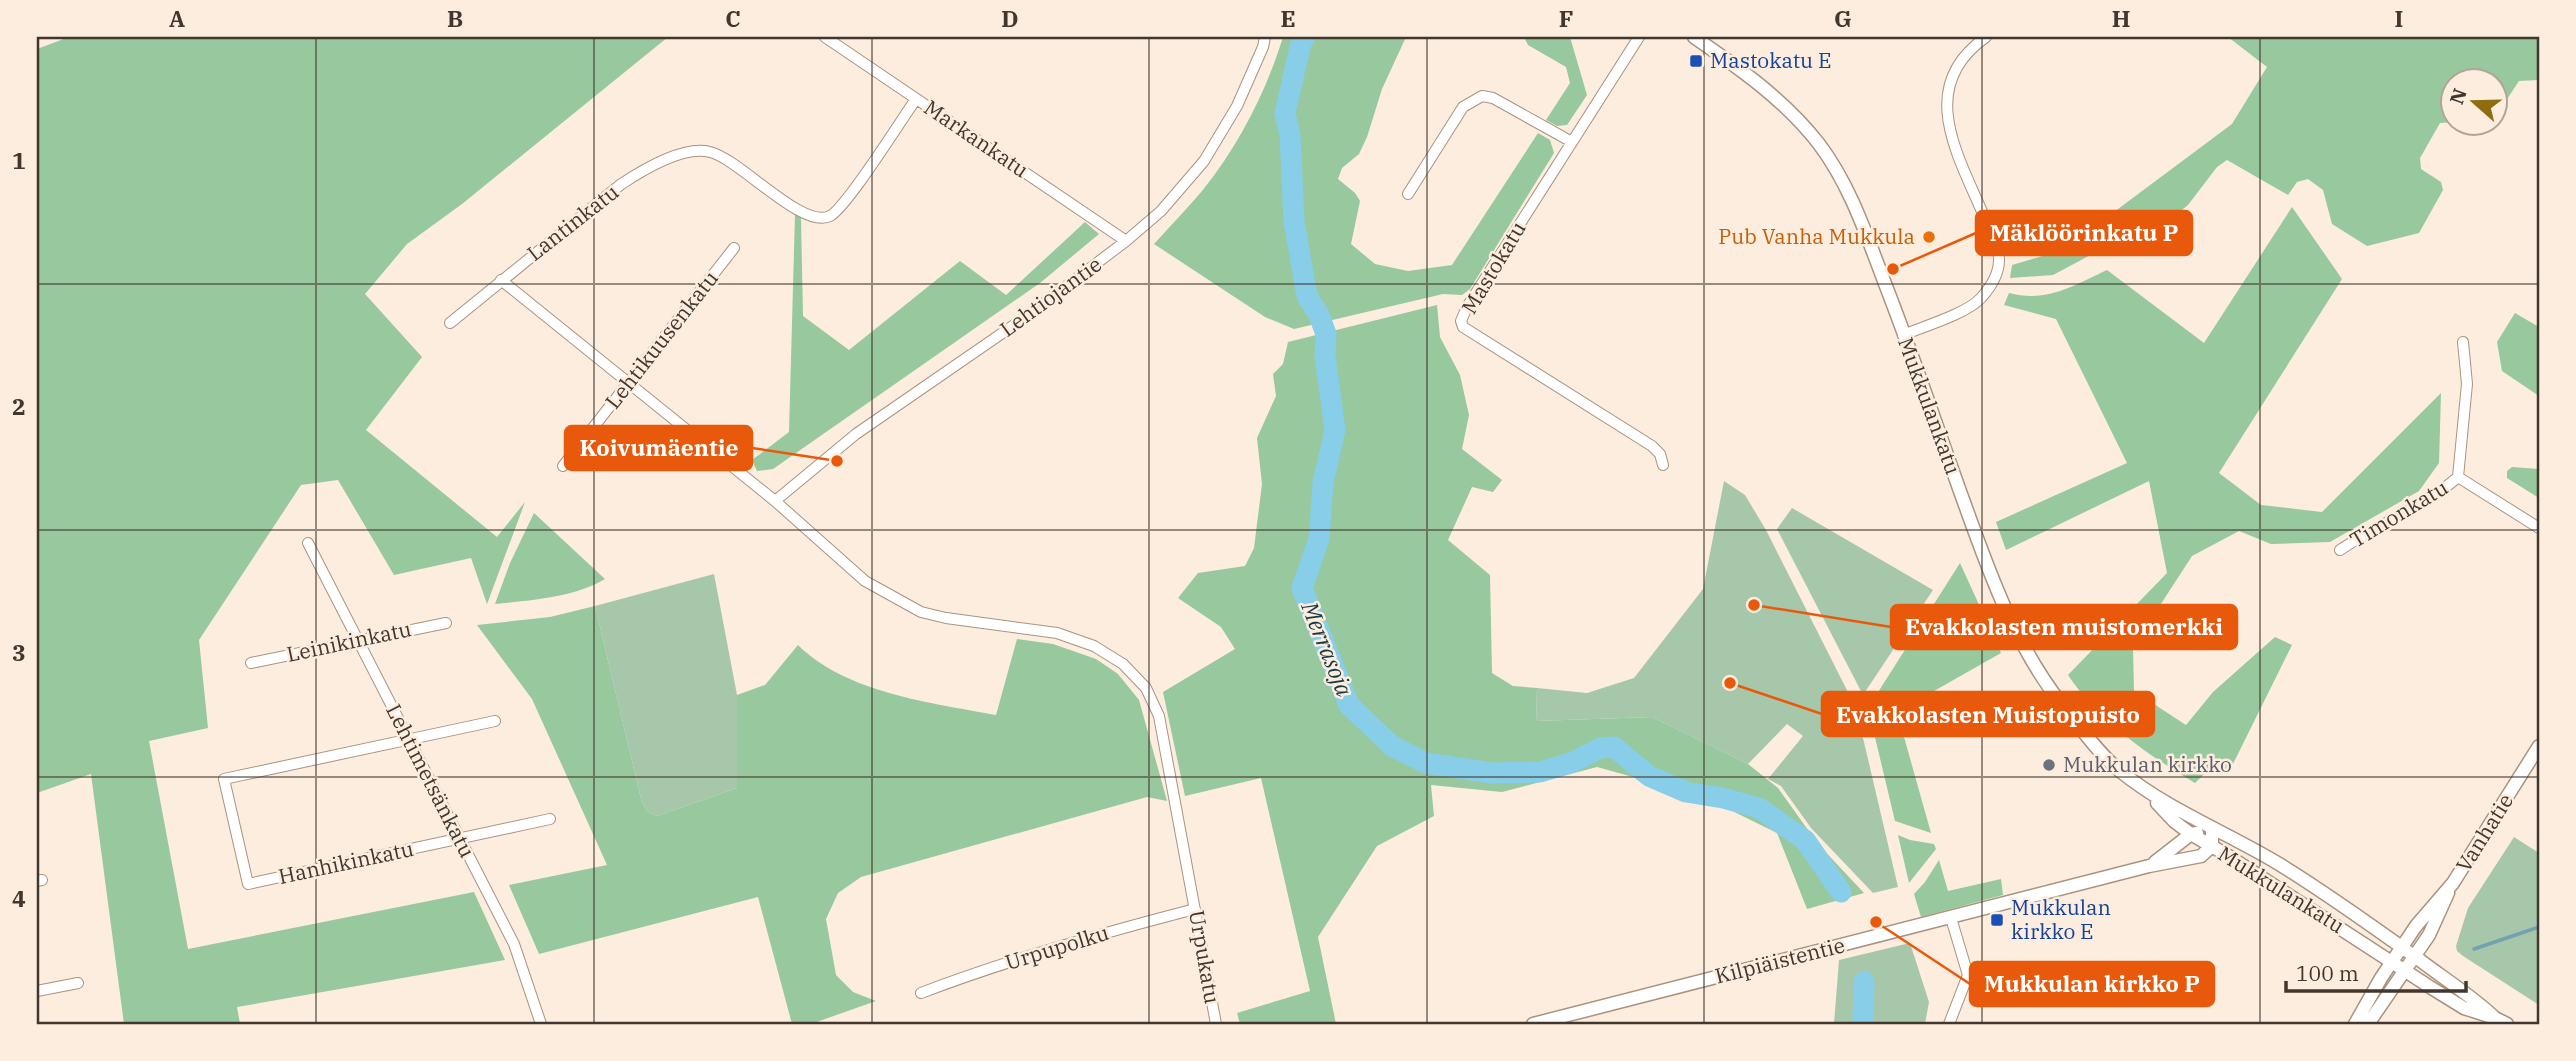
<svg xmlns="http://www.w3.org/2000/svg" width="2576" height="1061" viewBox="0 0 2576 1061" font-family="'IBM Plex Serif',serif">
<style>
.green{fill:#a7c7ab}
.forest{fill:#97c89e}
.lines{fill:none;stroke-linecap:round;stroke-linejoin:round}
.stream{stroke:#73a1b0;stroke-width:3.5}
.river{stroke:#88cee8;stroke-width:21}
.minor-casing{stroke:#aa937e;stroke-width:12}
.tertiary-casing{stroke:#aa937e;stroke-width:15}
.minor{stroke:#fff;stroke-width:10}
.tertiary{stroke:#fff;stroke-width:12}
.grid{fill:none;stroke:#41372e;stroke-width:2;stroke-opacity:0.55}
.transit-dot{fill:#1a4fb4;stroke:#fceddf;stroke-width:2.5}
.food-dot{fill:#e8710a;stroke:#fceddf;stroke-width:2.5}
.worship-dot{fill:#6b7280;stroke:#fceddf;stroke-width:2.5}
.labels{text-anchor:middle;stroke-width:5;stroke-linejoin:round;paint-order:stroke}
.transit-label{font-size:21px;fill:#164399;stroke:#fceddf;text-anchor:start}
.street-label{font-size:21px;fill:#41372e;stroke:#fceddf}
.food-label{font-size:21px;fill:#c56008;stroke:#fceddf;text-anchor:end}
.worship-label{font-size:21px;fill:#5b616d;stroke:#fceddf;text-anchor:start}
.water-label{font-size:23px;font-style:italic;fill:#193b46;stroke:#fceddf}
.leader{fill:none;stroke:#e8590c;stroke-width:2.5}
.callout-dot{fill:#e8590c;stroke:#fceddf;stroke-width:2.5}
.callout{fill:#e8590c;stroke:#e8590c;stroke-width:2.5}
.callout-label{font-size:23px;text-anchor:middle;font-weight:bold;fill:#fff}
.neatline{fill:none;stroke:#41372e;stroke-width:2.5}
.grid-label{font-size:23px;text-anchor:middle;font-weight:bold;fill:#41372e}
</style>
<rect width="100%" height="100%" fill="#fceddf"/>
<!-- green -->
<path class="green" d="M1724,481l21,14 21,35 90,178 42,179 -25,6 -62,-65 -30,-42 -13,-7 35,-43 -16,-12 -39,40 -96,-47 -116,4 1,-33 50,5 47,-15 69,-89z
M1792,508l141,82 -70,105 -86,-166z
M714,574l23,121v93l-80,28 -9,-4 -6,-9 -47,-197z
M2514,837l25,16v152l-76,-49 -6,-5 -1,-5 12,-38z
M1910,943l19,59 -4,22h-91l5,-64z"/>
<!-- forest -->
<path class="forest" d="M69,37h599l-206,167 -55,40 -42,50 57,63 -56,73 131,107 28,-35 -38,102 -16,-46 -77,17 -56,-95 -37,5 -102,155 9,88 -59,13 39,208 286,-57 31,68 -268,47 3,17h-116l-33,-250 -54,19v-744z
M1283,37h123l-24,52 -15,48 -8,17 -17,14 -4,11 17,14 5,8 -9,43 24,20 33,7 44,-6 86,-132 12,7 4,13 -84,136 -8,6 -19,-1 -149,35 -29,-12 -111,-73c16,-18 33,-35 48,-53 37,-46 64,-99 81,-154z
M1524,37h46l17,58 -20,30 -10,1 -11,-6 24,-37 -4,-16 -38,-22z
M2228,37h311v43l-20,1 -23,35v-36h-42l-1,42 -13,1 -20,35 1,11 20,13 2,8 -24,43 -52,13 -35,-22 -9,-34 -15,-11 -11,3 -9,13 -61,-35 -10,7 -29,38 -17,14 -71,31 -47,25 -43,3 2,-13 51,-15 169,-126 35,-57z
M2292,207l50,72 -123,194 42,32 61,7 119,-119 -2,70 -20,28 -89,51 -59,2 -32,-13 -47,25 -59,91 1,44 52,34 27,-33 62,-55 17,8 -62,125 -24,2 -11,11c-47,-28 -96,-62 -127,-108l99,-102 -18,-92 -143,69 -10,-28 131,-59 -71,-144 -52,-14 5,-12c37,10 64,-7 98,-23l97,73z
M795,214l6,4 2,98 46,34 111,-89 46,34 79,-73 14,12 -59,49 -267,186 -16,2 -5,-11 37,-28z
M1437,305l3,32 20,38 9,40 -7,34 40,31 -9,12 -21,-5 -24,53 42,35 2,98 21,13 24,2 -1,33 116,-4 96,47 30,24 40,56 46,49 -57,16 -30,-76 -65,-32 -31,-5 -37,-16 -47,-13 -95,25 -71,-7 3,31 -57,30 -59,91 18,87h-96l-3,-11 73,-22 -49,-213 -76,18 -22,-104 72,-43 -14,-22 -43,-29 20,-25 47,-7 9,-18 8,-64 -5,-46 19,-42 -3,-22 10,-10 5,-22z
M2515,313l24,14v69l-37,-25 -5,-29z
M2512,467l27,2v29l-32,-20v-7z
M534,513l71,66c-32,19 -74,21 -110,25l15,-41z
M1960,563l41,90 -104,59 34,121 -36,-12 -27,-113z
M595,606l47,197 6,9 9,4 80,-28v-93l28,-10 33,-40c48,48 134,58 198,70l21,-76 36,5 43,15 22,15 21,26 28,101 -20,-4 -286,80 -23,16 -12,26 10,56 17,17 23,9 -65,23h-19l-34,-127 -219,57 -30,-69 98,-20 -75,-166 -55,-74 73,-8z
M1898,835l12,5 24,4 2,5 -27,34z
M1939,860l9,31 53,-12 2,16 -82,22 -7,-23 11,-12z"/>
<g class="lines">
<!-- stream -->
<path class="stream" d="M2474,949l65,-22"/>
<!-- river -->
<path class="river" d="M1305,37l-4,6 -16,70 5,22 4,86 13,75 12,19 7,19 -1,22 10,74 -12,53 -4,56 -17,49 47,117 43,41 34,17 66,10 48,-1 33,-10 27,-14 14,-1 35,29 37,16 37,6 36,10 46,32 36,52
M1863,1024l1,-42"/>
<defs>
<path id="minor" d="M825,37l301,204
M1639,37l-172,270 -6,14 2,6 189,119 8,8 3,11
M1408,194l55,-87 19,-11 11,2 79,44
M501,280l274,221 90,80 56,31 25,6 111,15 37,13 29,18 23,24 13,28 57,308
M450,323l170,-138c21,-14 63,-40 90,-33 30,7 92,78 120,64 17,-9 71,-96 86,-117
M1903,335c22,-9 63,-21 78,-37 9,-10 18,-24 18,-38 0,-15 -10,-32 -16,-46 -26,-61 -67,-128 3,-177
M2463,342l4,42 -9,93 81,51
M563,466l171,-218
M775,501l81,-67 171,-118 99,-75 35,-30 43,-50 33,-55 26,-59 2,-10
M308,543l206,401 27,80
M2340,550c38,-26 83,-42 118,-73
M251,663l195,-40
M495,721l-271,58 24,105 302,-65
M37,881l5,-1
M37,991l41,-8
M921,993c89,-34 181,-60 274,-84
M1949,1024l19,-49 -17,-57"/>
<path id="tertiary" d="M1694,37c45,31 91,63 125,107 31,41 47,90 65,137 29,74 54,150 81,224 25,70 51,142 98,201 16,20 37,49 57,65 48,39 106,61 159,93 49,30 96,64 142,97 25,19 51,35 74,57
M2157,803l18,19 16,12 39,23 200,130 34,21 31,10 12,6
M2155,862l36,-28 6,-1
M1533,1024l616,-158 52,-10 11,-10v-17
M2355,1024l26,-46 35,-52 37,-43 86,-137
M2368,1024l61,-89 19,-42"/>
</defs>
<!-- minor casing -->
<use href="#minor" class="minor-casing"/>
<!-- tertiary casing -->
<use href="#tertiary" class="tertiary-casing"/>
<!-- minor -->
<use href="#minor" class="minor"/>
<!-- tertiary -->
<use href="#tertiary" class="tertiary"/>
</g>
<!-- grid -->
<path class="grid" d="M316,37v987M594,37v987M872,37v987M1149,37v987M1427,37v987M1704,37v987M1982,37v987M2260,37v987M37,284h2502M37,530h2502M37,777h2502"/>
<!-- markers -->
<g class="transit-dot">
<rect x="1689" y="54" width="14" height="14" rx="3.5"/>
<rect x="1990" y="913" width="14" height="14" rx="3.5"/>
</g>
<circle class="food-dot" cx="1929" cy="237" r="7"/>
<circle class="worship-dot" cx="2049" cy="765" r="7"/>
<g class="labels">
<!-- transit labels -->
<g class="transit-label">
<text x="1710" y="68">Mastokatu E</text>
<text x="2011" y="915">Mukkulan<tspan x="2011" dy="24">kirkko E</tspan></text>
</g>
<!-- street labels -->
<g class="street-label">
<text transform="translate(976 139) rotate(34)" y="7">Markankatu</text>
<text transform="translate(573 223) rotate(-38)" y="7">Lantinkatu</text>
<text transform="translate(1494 268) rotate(-59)" y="7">Mastokatu</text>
<text transform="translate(1051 297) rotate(-36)" y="7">Lehtiojantie</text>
<text transform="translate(662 340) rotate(-52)" y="7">Lehtikuusenkatu</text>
<text transform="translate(1929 406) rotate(70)" y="7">Mukkulankatu</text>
<text transform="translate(2399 514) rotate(-31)" y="7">Timonkatu</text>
<text transform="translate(349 642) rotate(-12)" y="7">Leinikinkatu</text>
<text transform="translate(430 781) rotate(63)" y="7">Lehtimetsänkatu</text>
<text transform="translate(2485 833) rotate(-58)" y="7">Vanhatie</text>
<text transform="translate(346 863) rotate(-12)" y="7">Hanhikinkatu</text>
<text transform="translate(2281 890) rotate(32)" y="7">Mukkulankatu</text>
<text transform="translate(1057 948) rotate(-17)" y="7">Urpupolku</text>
<text transform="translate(1204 957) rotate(80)" y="7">Urpukatu</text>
<text transform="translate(1780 961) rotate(-14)" y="7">Kilpiäistentie</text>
</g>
<!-- food labels -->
<g class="food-label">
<text x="1915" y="244">Pub Vanha Mukkula</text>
</g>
<!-- worship labels -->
<g class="worship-label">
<text x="2063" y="772">Mukkulan kirkko</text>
</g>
<!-- water labels -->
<g class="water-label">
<text transform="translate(1327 649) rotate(68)" y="8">Merrasoja</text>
</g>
</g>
<!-- callouts -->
<path class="leader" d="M1893 269L1976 233M837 461L752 448M1754 605L1891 627M1730 683L1822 714M1876 922L1970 984"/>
<g class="callout-dot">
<circle cx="1893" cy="269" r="7"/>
<circle cx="837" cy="461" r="7"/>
<circle cx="1754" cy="605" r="7"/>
<circle cx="1730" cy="683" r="7"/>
<circle cx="1876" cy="922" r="7"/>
</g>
<g class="callout">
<rect x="1976" y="211" width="216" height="44" rx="7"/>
<rect x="565" y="426" width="187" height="44" rx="7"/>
<rect x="1891" y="605" width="346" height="44" rx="7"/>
<rect x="1822" y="692" width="332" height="44" rx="7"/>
<rect x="1970" y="962" width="244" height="44" rx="7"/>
</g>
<g class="callout-label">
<text x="2084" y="241">Mäklöörinkatu P</text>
<text x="659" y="456">Koivumäentie</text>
<text x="2064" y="635">Evakkolasten muistomerkki</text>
<text x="1988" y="723">Evakkolasten Muistopuisto</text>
<text x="2092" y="992">Mukkulan kirkko P</text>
</g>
<!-- border -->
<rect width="2576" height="1061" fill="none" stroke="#fceddf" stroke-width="77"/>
<!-- north arrow -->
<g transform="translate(2474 102) rotate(290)"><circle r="33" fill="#fceddf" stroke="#b1a498" stroke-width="2"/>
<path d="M0-5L12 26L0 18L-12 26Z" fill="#8e6d10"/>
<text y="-10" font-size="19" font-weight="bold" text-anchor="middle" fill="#41372e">N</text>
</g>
<!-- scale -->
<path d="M2286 981v10h180v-10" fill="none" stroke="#41372e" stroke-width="3.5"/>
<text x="2296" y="981" font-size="21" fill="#41372e" stroke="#fceddf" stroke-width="5" paint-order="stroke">100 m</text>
<rect x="38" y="38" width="2500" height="985" class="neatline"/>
<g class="grid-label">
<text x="177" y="27">A</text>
<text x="455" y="27">B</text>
<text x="733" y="27">C</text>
<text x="1010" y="27">D</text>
<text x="1288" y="27">E</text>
<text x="1566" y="27">F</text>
<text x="1843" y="27">G</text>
<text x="2121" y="27">H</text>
<text x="2399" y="27">I</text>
<text x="19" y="169">1</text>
<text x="19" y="415">2</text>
<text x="19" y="661">3</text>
<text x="19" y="907">4</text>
</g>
</svg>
